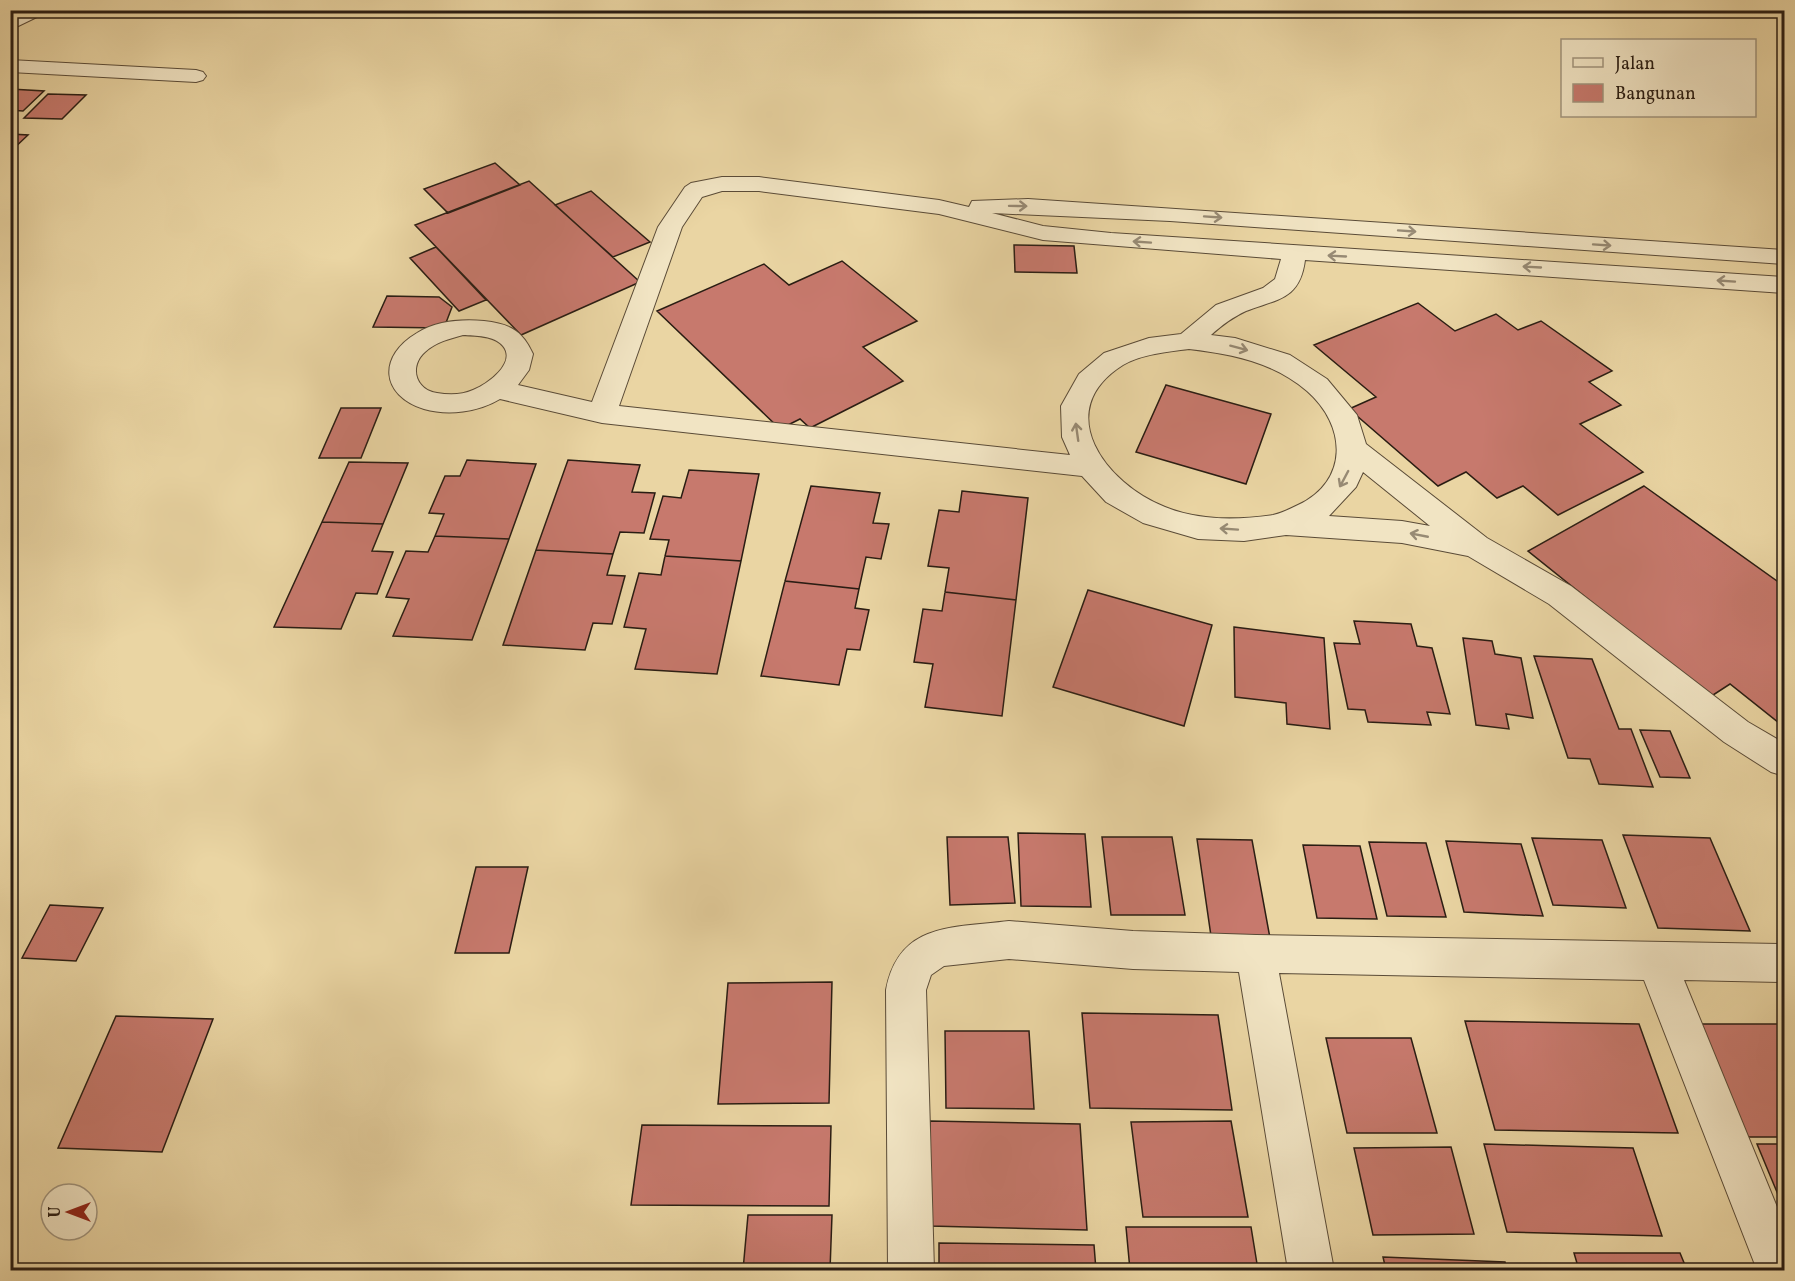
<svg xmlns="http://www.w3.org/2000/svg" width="1795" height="1281" viewBox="0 0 1795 1281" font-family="Vollkorn,serif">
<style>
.building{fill:#c7796d;stroke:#2a1d13;stroke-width:1.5}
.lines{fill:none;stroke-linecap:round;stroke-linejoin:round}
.minor-casing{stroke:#5a4b37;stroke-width:2}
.minor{fill:#f1e4c3;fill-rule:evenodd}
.oneway{stroke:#978a74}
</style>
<rect width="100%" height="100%" fill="#ead5a3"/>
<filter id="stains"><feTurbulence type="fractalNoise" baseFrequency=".00333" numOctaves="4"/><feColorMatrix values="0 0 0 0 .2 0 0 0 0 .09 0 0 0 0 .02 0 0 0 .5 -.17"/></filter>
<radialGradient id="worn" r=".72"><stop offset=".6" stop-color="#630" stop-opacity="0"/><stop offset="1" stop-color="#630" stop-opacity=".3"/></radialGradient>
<!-- building -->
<path class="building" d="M10,89l34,2 -21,20 -13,-1z
M48,94l38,1 -24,24 -38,-1z
M10,134l18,1 -18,17z
M495,163l25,22 -72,28 -24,-24z
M529,181l111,101 -119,53 -106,-110z
M591,191l59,51 -37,15 -58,-52z
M1014,245l60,1 3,27 -62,-1z
M436,247l50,53 -27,11 -49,-53z
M842,261l75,60 -54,26 40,34 -93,47 -10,-9 -20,10 -123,-118 107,-47 25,21z
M387,296l52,1 13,10 -8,21 -71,-1z
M1418,303l37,28 41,-17 22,16 23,-9 71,50 -23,11 32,23 -41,19 63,48 -85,43 -35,-29 -26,12 -31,-26 -28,14 -89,-77 27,-12 -62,-52z
M1166,385l105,29 -25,70 -110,-32z
M341,408h40l-20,50h-42z
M467,460l69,4 -27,75 -74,-3 9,-22 -15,-1 16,-37h15z
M568,460l72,5 -8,27 23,1 -11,40 -24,-1 -7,22 -77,-4z
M349,462l59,1 -25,61 -61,-2z
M689,470l70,4 -18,87 -76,-5 4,-16 -19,-1 13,-43 18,2z
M811,486l69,7 -7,30 16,1 -8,35 -15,-2 -7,32 -74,-8z
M1644,486l140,100v141l-54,-43 -20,13 -182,-146z
M962,491l66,7 -12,102 -71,-8 4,-24 -21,-2 11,-56 20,2z
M322,522l61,2 -11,27 21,1 -16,42 -21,-1 -15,36 -67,-2z
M435,536l74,3 -37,101 -79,-4 16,-37 -23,-2 20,-46 22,1z
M536,550l77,4 -6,21 18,1 -13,48 -19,-1 -8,27 -82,-5z
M665,556l76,5 -24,113 -82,-5 11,-40 -22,-2 15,-54 22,2z
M785,581l74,8 -4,19 14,2 -9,40 -13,-1 -8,36 -78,-9z
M1088,590l124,35 -28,101 -131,-39z
M945,592l71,8 -14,116 -77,-9 8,-43 -19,-2 9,-53 19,2z
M1354,621l57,3 6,22 15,2 18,66 -23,-2 4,13 -63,-3 -3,-12 -17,-1 -14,-66 26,1z
M1234,627l90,11 6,91 -43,-5 -1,-21 -51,-6z
M1463,638l29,3 3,13 26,4 12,60 -27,-4 3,15 -33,-4z
M1534,656l58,3 27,70h12l22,58 -54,-3 -9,-25 -22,-1z
M1640,730l30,1 20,47 -30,-1z
M1018,833l67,1 6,73 -70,-1z
M1623,835l87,3 40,93 -92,-3z
M947,837h61l7,66 -65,2z
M1102,837h70l13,78h-74z
M1532,838l70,2 24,68 -73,-3z
M1197,839l55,1 18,98 -59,-2z
M1446,841l75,3 22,72 -79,-4z
M1369,842l57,1 20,74 -59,-1z
M1303,845l57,1 17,73 -60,-1z
M476,867h52l-19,86h-54z
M50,905l53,3 -27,53 -54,-3z
M832,982l-3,121 -111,1 10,-121z
M1082,1013l136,2 14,95 -142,-2z
M116,1016l97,3 -51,133 -104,-4z
M1465,1021l174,3 39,109 -183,-3z
M1693,1024h91v113h-45z
M945,1031h84l5,78 -88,-1z
M1326,1038h85l26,95h-90z
M930,1121l150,3 7,106 -157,-4z
M1231,1121l17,96h-105l-12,-95z
M642,1125l189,1 -2,80 -198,-1z
M1484,1144l149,4 29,88 -155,-4z
M1757,1144h27v65z
M1451,1147l23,87 -101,1 -19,-87z
M748,1215h84l-2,55h-87z
M1126,1227h125l7,43h-128z
M939,1243l155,2 2,25h-157z
M1574,1253h106l7,17h-108z
M1383,1257l122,5 2,8h-121z"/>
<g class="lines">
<defs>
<path id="minor" d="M20,10h25l-2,4 -33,16v-14z
M10,60l186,10 7,2 3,4 -3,4 -7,2 -186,-10z
M722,177h37l180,23 30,7 3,-6 56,-2 756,51v14l-614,-43 -178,-8 51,13 68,7 673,44v16l-479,-33c-5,40 -28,39 -59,51 -13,6 -24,14 -35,24l24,3 55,17 37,24 30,36 9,29 121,94 84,48 177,136 36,21v33l-13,-4 -47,-30 -175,-138 -81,-48 -66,-13 -116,-8 -42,6 -46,-2 -55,-16 -37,-21 -24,-26 -480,-53 -102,-24c-21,13 -52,17 -76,10 -44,-14 -46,-53 -7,-76 19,-12 45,-14 67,-12 26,3 38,9 49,33l-4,16 -11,15 74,17 66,-175 27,-40 6,-4zM722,191h37l180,23 104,26 238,19 -6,20 -12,9 -47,17 -35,29 -32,4 -45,15 -25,21 -18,32 1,31 8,18 -451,-49 63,-179 20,-30zM463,335c12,1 31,0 40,11 14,17 -16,39 -30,44 -11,5 -24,5 -36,3 -22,-3 -28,-27 -12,-41 11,-10 24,-13 38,-17zM1189,349c43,5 84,13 118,42 40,35 42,90 -9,114 -8,4 -16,8 -25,10 -36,5 -73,6 -108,-8 -59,-23 -115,-96 -42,-142 19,-11 44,-13 66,-16zM1363,472l67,54 -28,-5 -73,-5 27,-29z
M1009,921l124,10 123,4 528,9v38l-100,-2 100,244v46h-27l-113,-290 -365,-7 55,297h-46l-49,-298 -106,-3 -124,-10 -65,7 -13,9 -5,15 8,280h-46l-2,-280c13,-68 67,-62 123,-69z"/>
</defs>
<!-- minor casing -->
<use href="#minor" class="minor-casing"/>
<!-- minor -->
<use href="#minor" class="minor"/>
</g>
<!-- one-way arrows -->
<defs><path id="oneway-shaft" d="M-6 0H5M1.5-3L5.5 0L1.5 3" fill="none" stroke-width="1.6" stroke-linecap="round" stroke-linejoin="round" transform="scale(1.5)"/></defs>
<g class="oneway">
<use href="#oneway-shaft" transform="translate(1018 206) rotate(1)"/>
<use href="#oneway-shaft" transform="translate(1213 217) rotate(4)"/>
<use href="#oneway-shaft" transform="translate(1407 231) rotate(4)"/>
<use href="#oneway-shaft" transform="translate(1142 242) rotate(-176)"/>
<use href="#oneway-shaft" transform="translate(1602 245) rotate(4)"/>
<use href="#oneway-shaft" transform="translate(1337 256) rotate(-177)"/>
<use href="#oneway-shaft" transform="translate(1532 267) rotate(-177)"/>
<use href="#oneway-shaft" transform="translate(1726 281) rotate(-176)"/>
<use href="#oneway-shaft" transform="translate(1239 348) rotate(15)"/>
<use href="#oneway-shaft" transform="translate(1077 432) rotate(-98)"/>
<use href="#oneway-shaft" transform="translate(1344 479) rotate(118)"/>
<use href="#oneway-shaft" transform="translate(1229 529) rotate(-176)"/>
<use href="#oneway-shaft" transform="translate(1419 535) rotate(-169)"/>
</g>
<!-- margin -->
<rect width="1795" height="1281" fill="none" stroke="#ead5a3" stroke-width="36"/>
<rect x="12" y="12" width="1771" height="1257" fill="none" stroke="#2a1d13" stroke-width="3"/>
<rect x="18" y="18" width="1759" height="1245" fill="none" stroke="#2a1d13" stroke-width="1.5"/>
<!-- legend -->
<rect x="1561" y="39" width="195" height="78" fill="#f1e4c3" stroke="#a1947d" stroke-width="1.5"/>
<rect x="1573" y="58" width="30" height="9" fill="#f1e4c3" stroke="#a1947d" stroke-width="1.5"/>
<text x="1615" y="69" font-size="18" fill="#2a1d13">Jalan</text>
<rect x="1573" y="84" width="30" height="18" fill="#c7796d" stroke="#a1947d" stroke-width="1.5"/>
<text x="1615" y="99" font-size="18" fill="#2a1d13">Bangunan</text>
<!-- north arrow -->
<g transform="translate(69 1212) rotate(270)"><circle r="28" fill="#f1e4c3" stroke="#a1947d" stroke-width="1.5"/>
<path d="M0-4.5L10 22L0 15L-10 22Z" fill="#8f2418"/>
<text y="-9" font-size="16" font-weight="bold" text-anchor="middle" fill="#2a1d13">U</text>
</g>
<rect width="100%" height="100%" filter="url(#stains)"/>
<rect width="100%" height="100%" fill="url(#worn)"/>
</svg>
